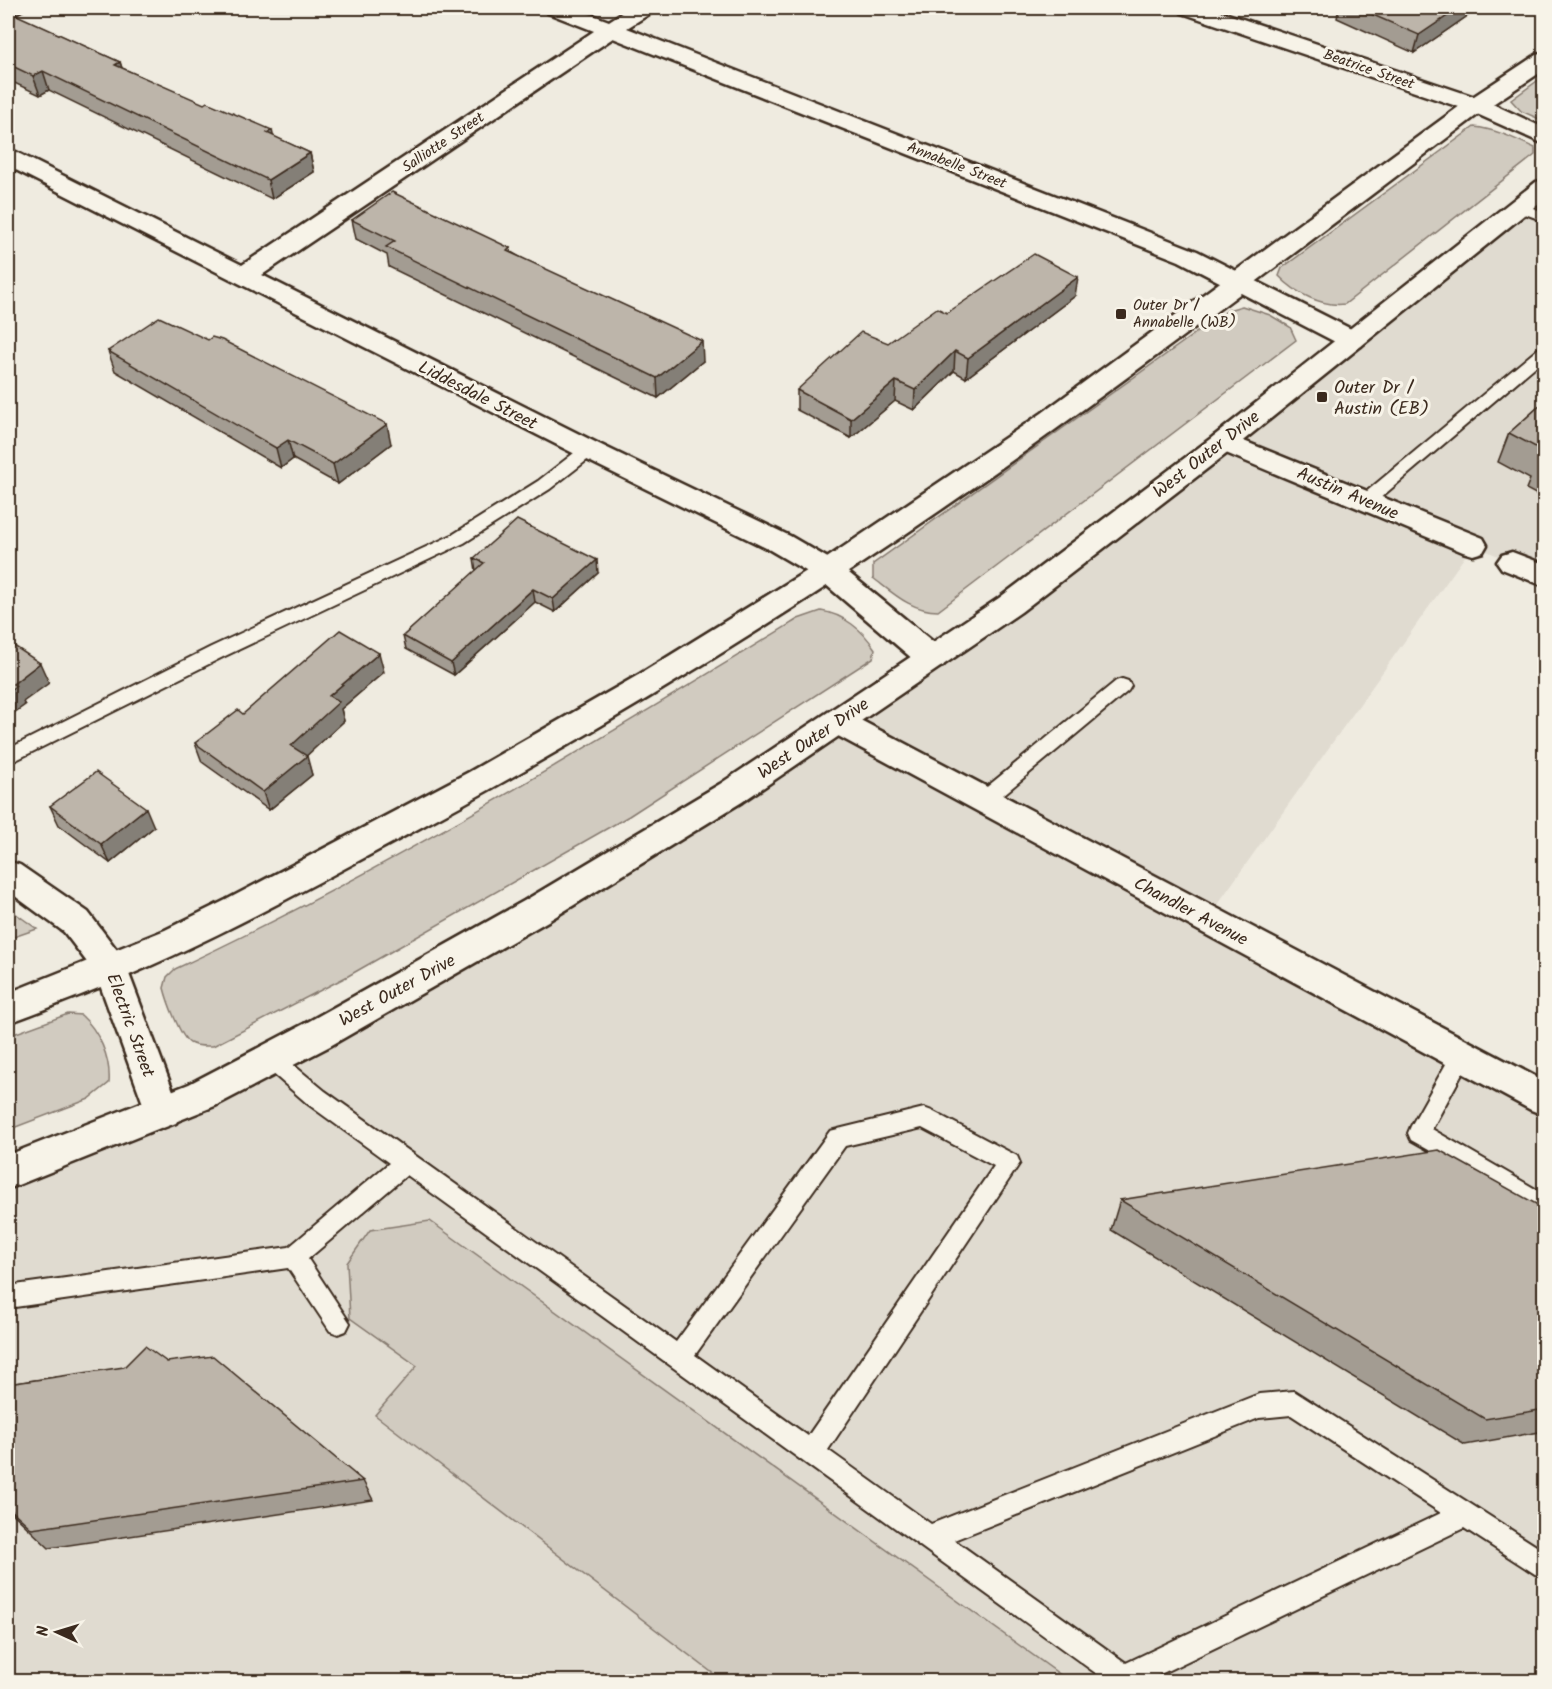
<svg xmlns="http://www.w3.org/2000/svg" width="1552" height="1689" viewBox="0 0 1552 1689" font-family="Kalam,sans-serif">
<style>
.built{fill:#e0dbd0}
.green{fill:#d1cbc0;stroke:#867a6f;stroke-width:1.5}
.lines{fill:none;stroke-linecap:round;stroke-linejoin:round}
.service-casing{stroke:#3b2a1e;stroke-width:4}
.minor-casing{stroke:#3b2a1e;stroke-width:5}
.secondary-casing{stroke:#3b2a1e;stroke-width:5}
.service{fill:#f7f3e8;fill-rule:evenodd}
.minor{fill:#f7f3e8;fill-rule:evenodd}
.secondary{fill:#f7f3e8;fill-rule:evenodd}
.wall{fill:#a39c92;stroke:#3b2a1e;stroke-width:1.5}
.shaded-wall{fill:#847f77;stroke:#3b2a1e;stroke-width:1.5}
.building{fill:#bdb5aa;stroke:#3b2a1e;stroke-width:1.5}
.poi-dot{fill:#3b2a1e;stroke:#f7f3e8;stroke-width:2}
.labels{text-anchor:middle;stroke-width:6;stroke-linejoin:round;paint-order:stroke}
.far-street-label{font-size:15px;fill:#3b2a1e;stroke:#f7f3e8}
.far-poi-label{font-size:15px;fill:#3b2a1e;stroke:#f7f3e8;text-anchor:start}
.poi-label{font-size:18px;fill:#3b2a1e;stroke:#f7f3e8;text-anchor:start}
.street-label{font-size:18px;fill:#3b2a1e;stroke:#f7f3e8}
</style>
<rect width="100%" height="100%" fill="#efebe0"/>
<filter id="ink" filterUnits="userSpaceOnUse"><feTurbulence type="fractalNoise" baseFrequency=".0167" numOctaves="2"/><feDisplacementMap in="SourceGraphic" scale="12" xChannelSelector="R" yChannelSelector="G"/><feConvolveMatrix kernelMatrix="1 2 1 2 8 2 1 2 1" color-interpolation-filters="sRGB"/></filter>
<g filter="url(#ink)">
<!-- built -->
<path class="built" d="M1544,187v389l-71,-31 -266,374 337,180v582h-1536v-509l155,-60 568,-319 493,-351z"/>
<!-- green -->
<path class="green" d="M1544,76v45l-23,-10 -10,-11z
M1474,127c22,2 41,12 61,21v7l-190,149c-23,3 -50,-11 -66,-28l3,-8z
M1242,306l28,9 20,12 6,13 -358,271c-27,0 -45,-18 -65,-33v-14l355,-254z
M821,611c22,3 42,19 54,38l-2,9 -244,158 -281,160 -135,70c-8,0 -15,1 -23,-3 -10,-6 -23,-43 -26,-55l3,-11 8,-8c216,-101 420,-226 623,-350z
M8,908l29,21 -29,10z
M68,1014l13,1c18,16 30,43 28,68l-20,16 -81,31v-94z
M430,1221l639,460h-346l-348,-266 42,-49 -67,-48 -3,-55 23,-33z"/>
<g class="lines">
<defs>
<path id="service" d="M1519,203l25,9v9l-30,-11 -2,-3z
M1544,346v13l-172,146h-12l-2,-4 2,-4 179,-149z
M589,445l6,1 2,4 -2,4 -45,35 -86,54 -241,114 -215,107v-15l203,-102 241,-112 86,-54 45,-35z
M1122,679l6,2 3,5 -3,5 -137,114 -7,2 -7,-2 -3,-5 3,-5 139,-114z
M1462,1045l7,3 4,6 -41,75 112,65v21l-133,-75 -3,-7 3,-7 44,-78z
M271,1050l8,3 46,38 351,251 154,-211 94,-23 8,3 85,45 3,7 -192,287 103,74 328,-130 35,-3 250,160v26l-9,-3 -71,-46 -320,154h-36l-701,-507 -99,84 42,64 -4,8 -8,3 -8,-3 -42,-63 -280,40v-22l281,-39 100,-84 -80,-58 -46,-40 -3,-6 3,-6zM922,1128l72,38 -186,270 -113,-81 150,-209zM1291,1415l150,98 -315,150 -172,-123 305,-122z"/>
<path id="minor" d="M545,8h29l35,13 20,-13h24l-2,5 -24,15 570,223 164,83 4,6 -4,6 -9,2 -9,-2 -164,-85 -566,-223 -351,237 337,169 191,92 48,28 105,86 4,8 -4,8 -11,3 -11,-3 -103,-88 -48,-28 -191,-94 -571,-290v-16l8,2 226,113 352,-234 -46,-18z
M1179,8h31l274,92 60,28v16l-76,-34 -286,-97z
M1224,433l259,105 4,7 -4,7 -10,3 -10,-3 -249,-104 -4,-6 4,-6z
M1512,552l32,12v22l-42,-17 -5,-7 5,-7z
M838,710l11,4 695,367v34l-13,-5 -704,-380 -5,-8 5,-8z
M8,861l12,4 68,47 35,46 58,154 -5,11 -13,5 -13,-5 -54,-149 -32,-42 -56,-41z"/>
<path id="secondary" d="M1544,53v17l-60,40c-140,105 -279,212 -421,314 -210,152 -431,290 -660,413 -106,57 -209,114 -322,158 -24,9 -49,20 -73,28v-30l157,-63 61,-30 243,-128 171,-98 178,-110 224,-151 426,-313 68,-45z
M1544,180v19l-310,249 -213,164 -279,190 -194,119 -218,125 -115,60 -207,83v-34l181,-71 115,-60 220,-123 196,-117 279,-186 215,-162 322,-254z"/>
</defs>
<!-- service casing -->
<use href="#service" class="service-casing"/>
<!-- minor casing -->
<use href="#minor" class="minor-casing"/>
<!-- secondary casing -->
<use href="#secondary" class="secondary-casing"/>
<!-- service -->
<use href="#service" class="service"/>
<!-- minor -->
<use href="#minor" class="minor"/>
<!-- secondary -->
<use href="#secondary" class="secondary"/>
</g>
<!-- wall -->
<path class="wall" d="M8,8h20l-13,7 105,47 2,6 188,85 4,19 -42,27 -223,-109 -9,5 -32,-15z
M1339,8h140l-65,45 -77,-35z
M352,220l158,28 1,4 192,109 -45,37 -269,-131 -2,-12 -31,-16z
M1075,296l-109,82 -12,-7 -40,39 -19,-9 -44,37 -54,-28v-20l150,-77z
M108,351l283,93 -53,40 -45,-25 -12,9 -166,-97z
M1545,401v98l-19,-10 4,-10 -32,-17 11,-29z
M474,558l124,15 -43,39 -20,-10 -81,73 -48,-26 -3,-13 73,-65z
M384,672l-43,37 3,12 -38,35 6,19 -43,35 -67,-48 -7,-19 48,-29z
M50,806l104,21 -44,36 -51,-38z
M1120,1200l425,9v222l-80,14 -354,-215z
M167,1362l196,119 10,19 -324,48 -41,-39v-125z"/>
<!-- shaded-wall -->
<path class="shaded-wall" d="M8,8h20l-20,11z
M1459,8h20l-65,45 5,-18z
M120,62l6,19 -11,-16z
M43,71l6,19 -9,5 -7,-19z
M272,130l4,19 -9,-16z
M310,153l4,19 -42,27 -4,-19z
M1078,277l-3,19 -109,82 2,-20z
M702,341l1,20 -45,37 -1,-20z
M955,351l-1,20 -40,39 1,-20z
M896,381l-1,20 -44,37v-19z
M387,424l4,20 -53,40 -5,-20z
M288,440l5,19 -12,9 -5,-20z
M597,560l1,13 -43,39 -2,-13z
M533,589l2,13 -81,73 -3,-12z
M379,653l5,19 -43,37 3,12 -42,39 5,-4 5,19 -43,35 -6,-18 28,-46 38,-50z
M40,663l9,20 -26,19 2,3 -17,12v-26l5,-7z
M146,808l8,19 -44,36 -9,-19z"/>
<!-- building -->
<path class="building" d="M1357,8h102l-40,27z
M8,11l112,51 -5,3 89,39 3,-2 65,28 -5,3 43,20 -42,27 -225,-109 -10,5 -25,-12z
M392,192l118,56 -3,3 195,90 -45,37 -271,-131 9,-6 -43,-21z
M1034,254l44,23 -110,81 -13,-7 -40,39 -19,-9 -45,38 -54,-29 64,-58 27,11 49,-35 10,5z
M159,317l49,23 4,-3 10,3 165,84 -54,40 -45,-24 -12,8 -168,-97z
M1545,401v51l-36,-19z
M1545,454v10l-7,-4z
M517,520l80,40 -44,39 -20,-10 -82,74 -48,-27 81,-73 -10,-5z
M340,630l39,23 -50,43 10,6 -48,44 16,10 -44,36 -68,-49 43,-33 5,4z
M8,642l32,21 -27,21 3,2 -8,5z
M96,772l50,36 -45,36 -51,-38z
M1439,1150l106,59v200l-60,10 -365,-219z
M145,1346l22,16 46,-6 150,125 -331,48 -24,-22v-123l116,-17z"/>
</g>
<!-- markers -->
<g class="poi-dot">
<rect x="1115" y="308" width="12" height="12" rx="3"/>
<rect x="1316" y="391" width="12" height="12" rx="3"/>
</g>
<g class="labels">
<!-- far-street labels -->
<g class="far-street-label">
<text transform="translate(1369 69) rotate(19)" y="5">Beatrice Street</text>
<text transform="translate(443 142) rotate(-34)" y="5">Salliotte Street</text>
<text transform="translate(957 165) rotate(21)" y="5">Annabelle Street</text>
</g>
<!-- far-poi labels -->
<g class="far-poi-label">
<text x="1133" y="310">Outer Dr /<tspan x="1133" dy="17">Annabelle (WB)</tspan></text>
</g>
<!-- poi labels -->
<g class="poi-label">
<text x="1334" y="393">Outer Dr /<tspan x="1334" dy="21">Austin (EB)</tspan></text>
</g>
<!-- street labels -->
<g class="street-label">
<text transform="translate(478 395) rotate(27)" y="6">Liddesdale Street</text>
<text transform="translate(1206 454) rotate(-38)" y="6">West Outer Drive</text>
<text transform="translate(1348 493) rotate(23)" y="6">Austin Avenue</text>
<text transform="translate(813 738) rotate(-34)" y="6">West Outer Drive</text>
<text transform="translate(1191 911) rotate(28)" y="6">Chandler Avenue</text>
<text transform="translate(397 990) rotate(-29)" y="6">West Outer Drive</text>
<text transform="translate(131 1025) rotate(70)" y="6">Electric Street</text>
</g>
</g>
<!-- margin -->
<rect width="1552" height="1689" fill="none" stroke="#f7f3e8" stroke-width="30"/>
<rect x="15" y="15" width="1522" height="1659" fill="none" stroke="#3b2a1e" stroke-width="2" filter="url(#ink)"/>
<!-- north arrow -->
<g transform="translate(57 1632) rotate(274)" stroke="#f7f3e8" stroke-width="4.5" paint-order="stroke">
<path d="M0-4.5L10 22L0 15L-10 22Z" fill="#3b2a1e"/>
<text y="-9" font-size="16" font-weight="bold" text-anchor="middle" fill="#3b2a1e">N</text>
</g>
</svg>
